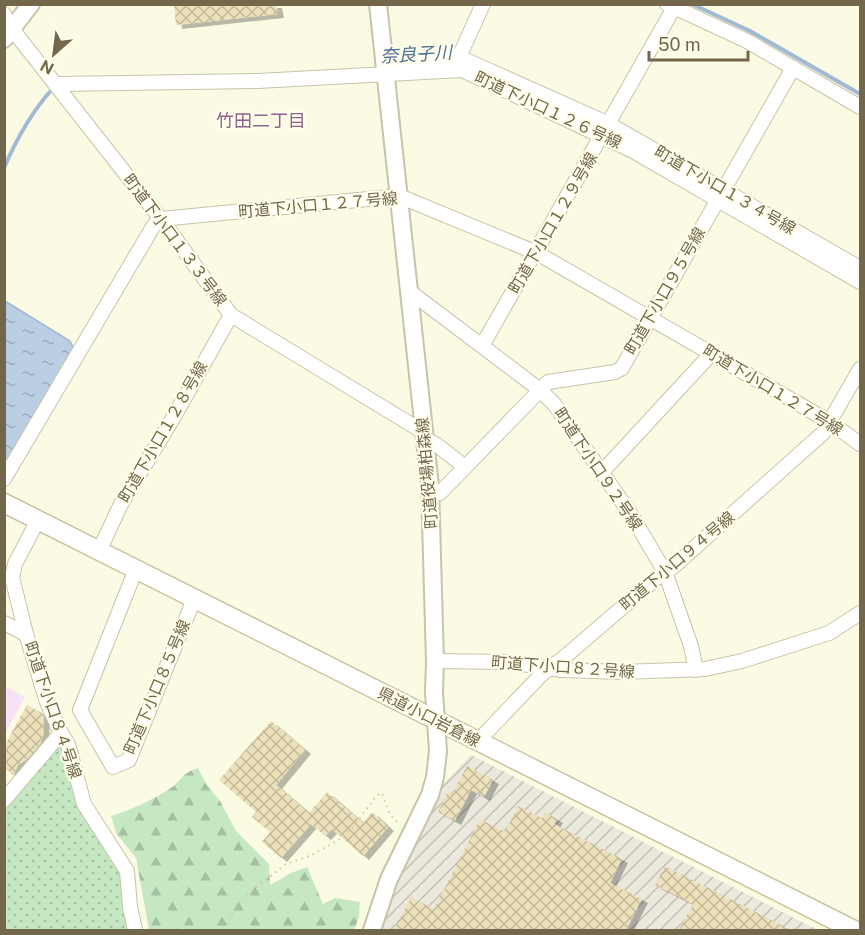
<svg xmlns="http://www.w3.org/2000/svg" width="865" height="935" viewBox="0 0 865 935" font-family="'Public Sans','Noto Sans JP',sans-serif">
	<defs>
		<pattern id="industrial-furrows" width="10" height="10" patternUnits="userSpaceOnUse" patternTransform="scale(1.5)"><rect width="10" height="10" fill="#ebe9de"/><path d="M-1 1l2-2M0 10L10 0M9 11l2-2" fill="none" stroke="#c3c1b6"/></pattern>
		<pattern id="grass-dots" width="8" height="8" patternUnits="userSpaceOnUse" patternTransform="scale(1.5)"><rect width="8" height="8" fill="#c5e8c3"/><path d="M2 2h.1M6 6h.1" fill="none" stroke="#a4c0a0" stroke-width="1.8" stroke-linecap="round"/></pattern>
		<pattern id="forest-firs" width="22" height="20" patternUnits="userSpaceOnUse" patternTransform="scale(1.5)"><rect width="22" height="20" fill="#c5e8c3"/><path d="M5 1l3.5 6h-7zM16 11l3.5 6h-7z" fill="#a4c0a0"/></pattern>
		<pattern id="water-ripples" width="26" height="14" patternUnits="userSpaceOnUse" patternTransform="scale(1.5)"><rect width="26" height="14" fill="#bacee4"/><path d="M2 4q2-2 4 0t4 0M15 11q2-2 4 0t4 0" fill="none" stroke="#9cabbb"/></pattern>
		<pattern id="building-cross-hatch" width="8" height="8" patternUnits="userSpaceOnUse" patternTransform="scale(1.5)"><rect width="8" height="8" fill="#ece1bb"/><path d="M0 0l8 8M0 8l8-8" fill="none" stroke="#c4ba9a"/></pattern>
		<filter id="shadow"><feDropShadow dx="6" dy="4" stdDeviation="0" flood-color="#0004"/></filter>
	</defs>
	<rect width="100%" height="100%" fill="#fbfbe4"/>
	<polygon fill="url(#industrial-furrows)" points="471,755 818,930 380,930 395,886 443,784"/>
	<polygon fill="#f7e1f7" points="5,686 25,697 5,734"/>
	<polygon fill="url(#grass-dots)" points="61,743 81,804 124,872 132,930 5,930 5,810"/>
	<path fill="url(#forest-firs)" d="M198,768L206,784L220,801L236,831L269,864L270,885L291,873L307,867L323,904L335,898L360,902L359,917L354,930H185L182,928L179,930H149L136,858L116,833L111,816C129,811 152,800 168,790C181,782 181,773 198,768Z"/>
	<polygon fill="url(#water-ripples)" stroke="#a0bad5" stroke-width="1.5" points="5,301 70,341 74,349 5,466"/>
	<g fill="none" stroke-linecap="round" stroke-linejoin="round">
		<g stroke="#a0bad5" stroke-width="4">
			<polyline points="692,4 750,31 860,94"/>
			<path d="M4,168C16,140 33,110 54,87"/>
		</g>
	</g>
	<g fill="url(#building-cross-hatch)" filter="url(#shadow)">
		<polygon points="174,4 276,4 278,14 176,25"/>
		<polygon points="27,705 42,713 44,717 43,736 40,744 26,760 18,765 14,774 4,769 4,747"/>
		<polygon points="271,721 305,750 276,785 309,813 327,792 363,823 372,812 388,827 363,856 332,829 325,836 311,824 281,858 262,842 270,832 252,817 256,812 219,780"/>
		<polygon points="467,766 493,780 484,797 471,790 455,821 438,812 448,792 452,794"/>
		<polygon points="518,806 542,818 545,812 557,819 554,824 622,859 610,883 642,899 626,930 394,930 411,897 434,909 480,819 505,832"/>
		<polygon points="665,866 791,930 679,930 693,904 655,885"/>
	</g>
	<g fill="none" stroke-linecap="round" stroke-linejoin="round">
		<g stroke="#c9c3a9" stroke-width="16">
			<g id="minor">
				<polyline points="667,4 747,41 860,107"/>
				<polyline points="4,14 12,29 161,219 231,315 425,433"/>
				<polyline points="459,57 483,4"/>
				<polyline points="384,61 459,57 609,124 860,268"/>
				<polyline points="56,84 258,81 462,70 633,151 860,282"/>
				<polyline points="409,291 540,390 555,405 630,513 665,572 691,646 696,670"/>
				<polyline points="482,346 676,4"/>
				<polyline points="425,439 437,445 465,467"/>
				<polyline points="602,472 711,354"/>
				<polyline points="4,479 154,225 161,219 399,196 537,253 830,422 860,444"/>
				<polyline points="430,493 440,493 548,382 615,372 622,368 793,68"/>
				<polyline points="38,520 15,564 12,577 26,634 47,702 61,733 68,744 84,804 127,871 130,907 135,930"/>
				<polyline points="99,551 121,504 172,420 231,315"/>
				<polyline points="136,569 80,710 113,767 129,760 194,599"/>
				<polyline points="4,623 26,634"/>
				<polyline points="435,661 508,662 562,670 622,672 705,669 742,661 829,633 860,613"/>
				<polyline points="478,741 542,674 561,660 659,576 673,567 823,433 860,369"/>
				<polyline points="4,800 61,733"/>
			</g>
		</g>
		<g stroke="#c9c3a9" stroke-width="20">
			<g id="tertiary">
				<polyline points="4,39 31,4"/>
				<polyline points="372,930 389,879 430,795 435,777 438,751 434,692 435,661 430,486 378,4"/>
			</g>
		</g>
		<g stroke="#cac3a4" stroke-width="21">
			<polyline id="secondary" points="4,503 854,930"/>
		</g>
		<polyline stroke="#d4c7a0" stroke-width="2" stroke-dasharray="1.5 4.5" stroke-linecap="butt" points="225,930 233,911 243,898 286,864 312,855 340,839 353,827 377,795 382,793 389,813 399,824"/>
		<use href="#minor" stroke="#fff" stroke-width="14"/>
		<use href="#tertiary" stroke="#fff" stroke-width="16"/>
		<use href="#secondary" stroke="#fff" stroke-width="18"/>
	</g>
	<g text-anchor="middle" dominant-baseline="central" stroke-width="4.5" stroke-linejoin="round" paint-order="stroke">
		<g font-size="16" fill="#72674b" stroke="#fefeea">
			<text transform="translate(548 110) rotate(25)">町道下小口１２６号線</text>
			<text transform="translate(725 190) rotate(30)">町道下小口１３４号線</text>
			<text transform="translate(318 205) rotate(-5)">町道下小口１２７号線</text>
			<text transform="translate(553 223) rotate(-60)">町道下小口１２９号線</text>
			<text transform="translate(175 240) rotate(53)">町道下小口１３３号線</text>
			<text transform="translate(665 291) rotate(-60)">町道下小口９５号線</text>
			<text transform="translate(773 390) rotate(31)">町道下小口１２７号線</text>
			<text transform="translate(163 432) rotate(-60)">町道下小口１２８号線</text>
			<text transform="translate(598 469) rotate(56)">町道下小口９２号線</text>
			<text transform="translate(427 473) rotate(-95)">町道役場柏森線</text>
			<text transform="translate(677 561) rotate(-40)">町道下小口９４号線</text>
			<text transform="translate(563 667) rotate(4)">町道下小口８２号線</text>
			<text transform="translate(157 687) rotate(-67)">町道下小口８５号線</text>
			<text transform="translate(53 710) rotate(71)">町道下小口８４号線</text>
			<text transform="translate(429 717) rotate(27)">県道小口岩倉線</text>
		</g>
		<g font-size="18" font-style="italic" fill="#4f7299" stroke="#fefeea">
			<text transform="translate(416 54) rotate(-3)">奈良子川</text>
		</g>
		<g font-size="18" fill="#8f638d" stroke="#fefeea">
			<text x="261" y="120">竹田二丁目</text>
		</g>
	</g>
	<rect width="865" height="935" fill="none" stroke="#72674b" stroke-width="12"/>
	<g transform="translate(54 54) rotate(208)" stroke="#fefeea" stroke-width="4.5" paint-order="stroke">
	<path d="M0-4.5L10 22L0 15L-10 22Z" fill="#72674b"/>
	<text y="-9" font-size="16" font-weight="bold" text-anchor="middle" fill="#72674b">N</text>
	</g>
	<path d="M649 51v9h99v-9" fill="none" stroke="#72674b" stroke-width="3"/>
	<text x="658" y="51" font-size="18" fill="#72674b" stroke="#fefeea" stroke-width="4.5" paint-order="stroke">50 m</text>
</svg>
